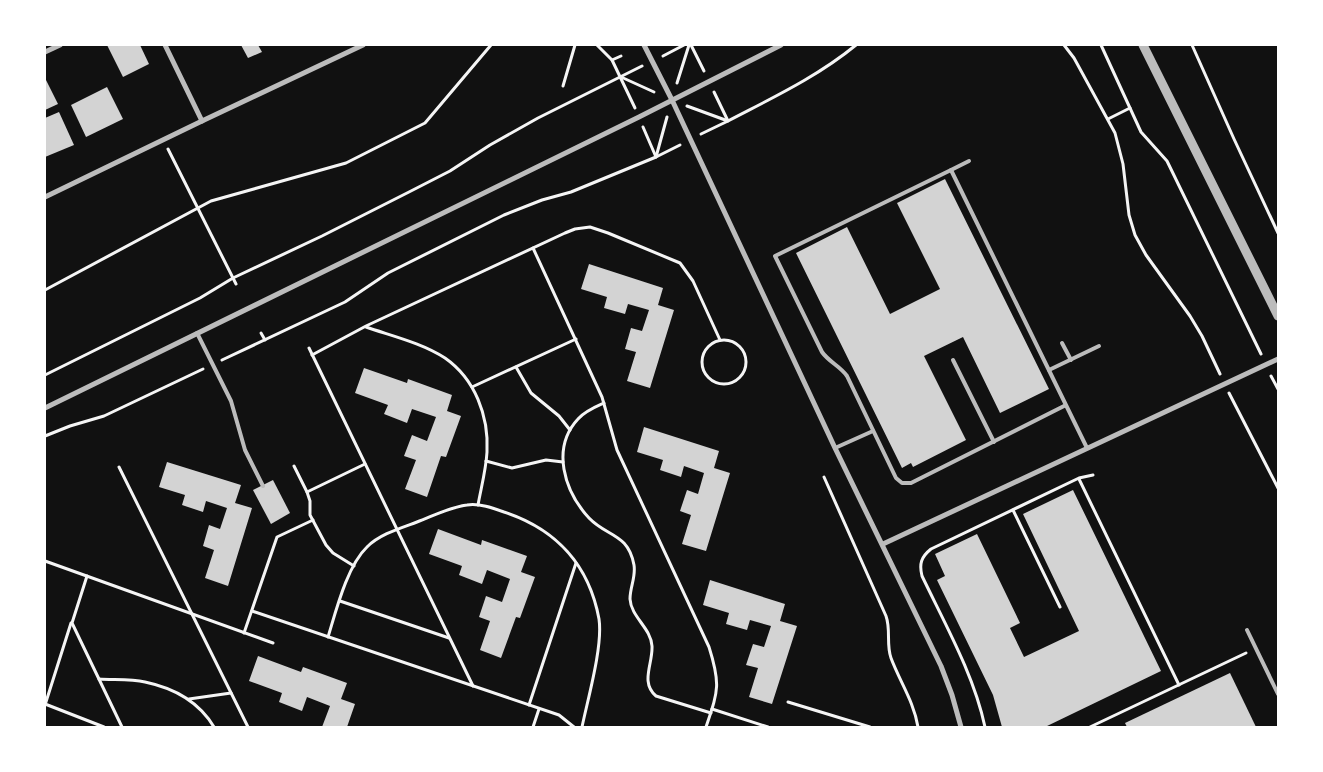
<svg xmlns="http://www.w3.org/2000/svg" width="1323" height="772" viewBox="0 0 1323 772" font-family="Roboto,sans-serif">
	<rect width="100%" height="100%" fill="#111"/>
	<g fill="#d3d3d3">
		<polygon points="107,45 140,45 149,64 123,77"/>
		<polygon points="241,45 258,45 262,52 248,58"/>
		<polygon points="45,78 58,104 45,110"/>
		<polygon points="107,87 123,119 86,137 71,105"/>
		<polygon points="59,112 74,145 45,157 45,118"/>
		<polygon points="945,179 1049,389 1000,413 963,337 924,356 966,440 913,467 911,463 902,468 796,253 847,227 890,314 940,289 897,203"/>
		<polygon points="589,264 663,288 658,305 674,310 650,388 627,381 636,352 625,349 631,328 642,331 649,310 628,304 625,314 604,308 607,297 581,289"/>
		<polygon points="364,368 407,383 408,379 452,395 447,411 461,416 446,457 441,456 427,497 405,489 416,460 404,456 412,435 427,441 436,417 412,409 407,423 384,414 388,405 355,393"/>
		<polygon points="644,427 719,451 714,468 730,473 706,551 682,544 691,515 680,511 687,490 698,494 704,473 684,466 681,477 660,470 663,460 637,452"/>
		<polygon points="167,462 241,485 235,503 252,508 228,586 205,578 214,550 203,546 209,525 220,529 227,508 206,501 203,512 182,505 185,495 159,487"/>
		<polygon points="273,480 290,513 271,524 253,490"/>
		<polygon points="1073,490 1161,671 1045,727 1002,727 993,695 937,580 945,576 935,554 977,534 1020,623 1010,628 1024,657 1079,631 1023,514"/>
		<polygon points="438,529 481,545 482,540 527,556 521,572 535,577 520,618 516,617 501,658 480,650 490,621 479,617 486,596 502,602 510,579 487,570 482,584 459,575 462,566 429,554"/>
		<polygon points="710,580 785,604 780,621 797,626 772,704 749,697 758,668 746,665 753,644 764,647 771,626 750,620 747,630 726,624 729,613 703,605"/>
		<polygon points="258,656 301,672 303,667 347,683 341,699 355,704 347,727 322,727 330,706 307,697 302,711 279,702 282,693 249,681"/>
		<polygon points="1230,673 1256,727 1127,727 1125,723"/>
	</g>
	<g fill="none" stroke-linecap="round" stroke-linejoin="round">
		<g stroke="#f5f5f5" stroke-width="3">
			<polyline points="597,45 612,60 635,108"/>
			<polyline points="691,45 704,71"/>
			<polyline points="1064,45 1074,58 1115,133 1123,164 1129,215 1135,235 1146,255 1190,316 1202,336 1220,374"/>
			<polyline points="1101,45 1141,132 1167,161 1261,354"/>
			<polyline points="1192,45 1234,139 1278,233"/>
			<polyline points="663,56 684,45"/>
			<polyline points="612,60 621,56"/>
			<polyline points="621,77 654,92"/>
			<polyline points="677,83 689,45"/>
			<polyline points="563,86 575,45"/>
			<path d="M687,106L728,121C772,98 817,77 856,45"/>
			<polyline points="1108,119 1130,108"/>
			<polyline points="643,127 656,157 680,145"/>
			<polyline points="701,134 728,121 714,92"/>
			<polyline points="168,149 236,284"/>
			<path d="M533,248L602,397L617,450L709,647C721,685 718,691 706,727"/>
			<polyline points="45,290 211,201 346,163 425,123 491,45"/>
			<path d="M366,327C392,336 422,343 445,358C475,379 489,416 487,452C486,470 481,488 478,505"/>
			<polyline points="261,333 265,340"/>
			<circle cx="724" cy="362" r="22"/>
			<polyline points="309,348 473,686"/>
			<polyline points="312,355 366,326 565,233 575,229 590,227 608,233 680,263 693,281 720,340"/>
			<polyline points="222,360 345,302 388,273 504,215 542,200 571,192 656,157 667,117"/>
			<polyline points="516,367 531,393 559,416 570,430"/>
			<polyline points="45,375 200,298 233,278 322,236 409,192 450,171 490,145 538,118 642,66"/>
			<polyline points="1271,376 1278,389"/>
			<polyline points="472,387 576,339"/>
			<polyline points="1229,393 1278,488"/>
			<path d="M604,403C595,407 585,411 578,419C551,448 564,491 589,518C607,537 628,533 634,565C636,577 630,587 630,599C631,617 651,628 652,646C653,664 640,682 656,696L711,713"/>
			<polyline points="45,436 70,426 104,416 203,369"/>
			<polyline points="486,461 512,468 546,460 563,462"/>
			<polyline points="294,466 307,492 310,501 310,515 326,545 333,553 354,566"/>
			<polyline points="119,467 248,727"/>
			<path d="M824,477L886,616C891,630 886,644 891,658C900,682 914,702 918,727"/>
			<polyline points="1079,479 1179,685"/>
			<polyline points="307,492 365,464"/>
			<polyline points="1013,510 1060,607"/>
			<polyline points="45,561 273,643"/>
			<polyline points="87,576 72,623 122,727"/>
			<polyline points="340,601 449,638"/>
			<polyline points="252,611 559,715 574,727"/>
			<polyline points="244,633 277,537 313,520"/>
			<path d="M328,637C336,611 347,566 367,547C380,534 401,528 417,522C433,516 450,507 467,505C479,503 493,508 504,512C556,529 589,565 599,619C603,646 588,698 582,727"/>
			<path d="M99,679C114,680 131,679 145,682C174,688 199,702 214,727"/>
			<polyline points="189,699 231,693"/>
			<polyline points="788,702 870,727"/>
			<polyline points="45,704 104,727"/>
			<polyline points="45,705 71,623"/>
			<polyline points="529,705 576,563"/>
			<polyline points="712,709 768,727"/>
			<polyline points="533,727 539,709"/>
			<path d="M985,727C974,675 945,624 922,576C919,564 921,557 931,549L1079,478L1093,475"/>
			<polyline points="1090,727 1246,653"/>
		</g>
		<g stroke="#bcbcbc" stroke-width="4">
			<polyline points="951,170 969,161"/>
			<polyline points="197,333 231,401 245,450 263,486"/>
			<polyline points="1062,343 1071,360"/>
			<polyline points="953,360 994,442"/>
			<polyline points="1049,370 1099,346"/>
			<path d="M1066,405L911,483H902L896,478L847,376C840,366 829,362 822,352L775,256L951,170L1087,448"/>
			<polyline points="835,448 873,431"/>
			<polyline points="1247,630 1278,694"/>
		</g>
		<g stroke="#bcbcbc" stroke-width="5">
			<polyline points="165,45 202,121"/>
			<polyline points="644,45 672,100 835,448 941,666 952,695 961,727"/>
			<polyline points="45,52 60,45"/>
			<polyline points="45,197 202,121 363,45"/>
			<polyline points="45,408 639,117 781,45"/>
			<polyline points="883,544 1278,359"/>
		</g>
		<polyline stroke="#bcbcbc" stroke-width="9" points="1143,45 1278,316"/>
	</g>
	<rect width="1323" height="772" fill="none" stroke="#ffffff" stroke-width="92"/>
</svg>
